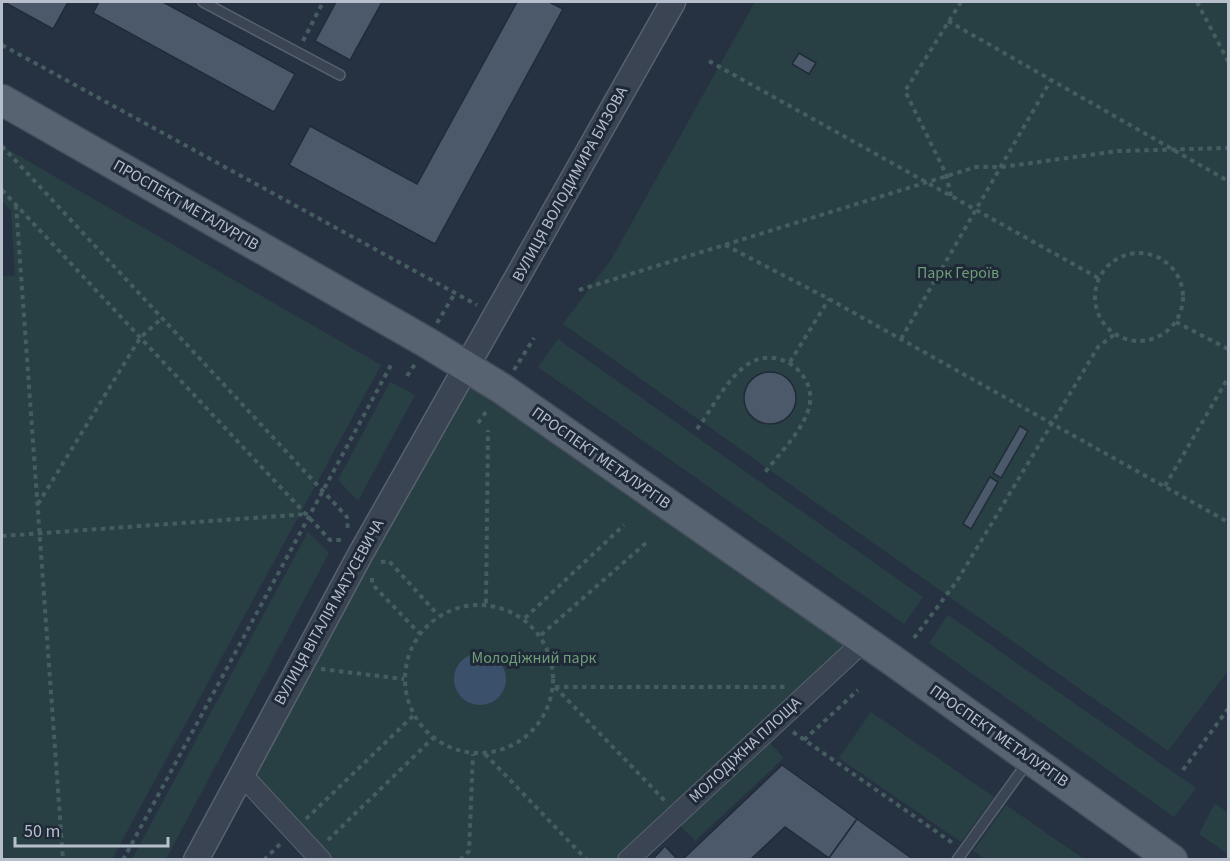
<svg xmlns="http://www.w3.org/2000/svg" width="1230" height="861" viewBox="0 0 1230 861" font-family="'Source Sans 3',sans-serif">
	<rect width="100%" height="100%" fill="#263242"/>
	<g fill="#284043">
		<polygon points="755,2 1228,2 1228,671 1168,751 563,324 612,258"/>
		<polygon points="2,146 381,365 112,859 2,859 2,277 15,275 11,211 2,201"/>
		<polygon points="558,339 923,597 904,624 538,367"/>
		<polygon points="467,366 864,641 628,859 321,859 241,774"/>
		<polygon points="390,382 415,395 358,501 338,480"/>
		<polygon points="308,532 329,553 166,859 132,859"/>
		<polygon points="948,615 1196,788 1174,817 929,643"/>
		<polygon points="871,712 994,797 961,842 839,758"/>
		<polygon points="767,740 784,758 695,841 678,823"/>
		<polygon points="1215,803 1228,813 1228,854 1199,834"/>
		<polygon points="1006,805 1084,859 986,859 973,851"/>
	</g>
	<circle fill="#3b506b" cx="480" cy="679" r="26"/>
	<g fill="#4c596b" stroke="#212b39" stroke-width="1.5">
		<polygon points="4,2 68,2 53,29"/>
		<polygon points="99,2 163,2 295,74 274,112 93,13"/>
		<polygon points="336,2 382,2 350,60 315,41"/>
		<polygon points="517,2 549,2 563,9 435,244 289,165 310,126 417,184"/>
		<polygon points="799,53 816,63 809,74 792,64"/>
		<circle cx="770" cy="398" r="26"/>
		<polygon points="1020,426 1028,431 1001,478 993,473"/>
		<polygon points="990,477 998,482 971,529 963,524"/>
		<polygon points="782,765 857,819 829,858 785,827 750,860 682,860"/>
		<polygon points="857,819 914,860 831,860 829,858"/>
		<polygon points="665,846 678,860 652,860"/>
	</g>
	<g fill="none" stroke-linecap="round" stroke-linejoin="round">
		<g stroke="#58626f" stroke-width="12">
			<g id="service">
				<polyline points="203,2 340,75"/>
				<polyline points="957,860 1027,763"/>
			</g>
		</g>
		<g stroke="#58626f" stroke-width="22">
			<g id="minor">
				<polyline points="241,774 321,860"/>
				<polyline points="628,860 864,641"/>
			</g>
		</g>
		<g stroke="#58626f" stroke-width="27">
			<polyline id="tertiary" points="196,860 361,553 673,2"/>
		</g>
		<g stroke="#444d5b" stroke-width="33">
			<polyline id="primary" points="2,100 426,342 501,388 892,660 1172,860"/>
		</g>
		<g stroke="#465d60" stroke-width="4" stroke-dasharray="4.5 4.5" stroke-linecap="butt">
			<polyline points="1197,2 1228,61"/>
			<polyline points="948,21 1228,181"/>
			<polyline points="303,41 323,2"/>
			<polyline points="2,45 477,305"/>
			<polyline points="709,61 1100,279"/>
			<polyline points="2,146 322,490 347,517 348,532"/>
			<polyline points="2,190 330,540 345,540"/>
			<polyline points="951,196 946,174 905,91 961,2"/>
			<polyline points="16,205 63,860"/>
			<polyline points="725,245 829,299 1228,522"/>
			<circle cx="1139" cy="297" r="44"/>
			<polyline points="579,290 976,167 1002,167 1118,151 1228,148"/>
			<polyline points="1176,322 1228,349"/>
			<polyline points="437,323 455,293"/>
			<polyline points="901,339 1051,80"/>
			<polyline points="790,362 829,299"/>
			<polyline points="514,370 534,338"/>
			<polyline points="407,376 415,364"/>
			<polyline points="478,423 488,409"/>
			<path d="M697,429C712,409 725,382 744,367C775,341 821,374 808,411C800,434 777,456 763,475"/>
			<polyline points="1165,486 1228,378"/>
			<polyline points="38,504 140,338 162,318"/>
			<polyline points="2,536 308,514"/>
			<polyline points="381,562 389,561 438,615"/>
			<polyline points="372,578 372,584 419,633"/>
			<polyline points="486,603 488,430"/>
			<circle cx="479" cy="679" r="74"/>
			<polyline points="525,618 624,525"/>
			<polyline points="541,635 647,542"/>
			<polyline points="914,638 957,581 1098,347 1115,334"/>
			<polyline points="321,669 404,679"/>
			<polyline points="555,687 785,687"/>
			<polyline points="555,687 666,802"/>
			<polyline points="793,732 954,844"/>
			<polyline points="804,740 858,690"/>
			<polyline points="485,754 587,860"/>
			<polyline points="1183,770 1228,709"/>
			<polyline points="306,819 414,715"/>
			<polyline points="328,840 433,738"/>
			<polyline points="123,860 391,365"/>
			<polyline points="264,860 281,843"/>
			<polyline points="460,860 469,851 473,754"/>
		</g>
		<use href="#service" stroke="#3a4452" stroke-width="9"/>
		<use href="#minor" stroke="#3a4452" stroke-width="20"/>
		<use href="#tertiary" stroke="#3a4452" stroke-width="24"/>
		<use href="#primary" stroke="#586372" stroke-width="30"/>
	</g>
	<g text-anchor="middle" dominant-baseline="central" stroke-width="6" stroke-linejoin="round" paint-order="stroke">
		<g font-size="16" fill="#b7bfcc" stroke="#1f2937">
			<text transform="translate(570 184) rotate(-61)">ВУЛИЦЯ ВОЛОДИМИРА БИЗОВА</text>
			<text transform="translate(186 205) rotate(30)">ПРОСПЕКТ МЕТАЛУРГІВ</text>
			<text transform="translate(601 458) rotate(35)">ПРОСПЕКТ МЕТАЛУРГІВ</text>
			<text transform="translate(329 612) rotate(-61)">ВУЛИЦЯ ВІТАЛІЯ МАТУСЕВИЧА</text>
			<text transform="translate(999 736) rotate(35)">ПРОСПЕКТ МЕТАЛУРГІВ</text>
			<text transform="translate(745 750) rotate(-43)">МОЛОДІЖНА ПЛОЩА</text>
		</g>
		<g font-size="16" fill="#6e9d78" stroke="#1f2937">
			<text x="958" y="273">Парк Героїв</text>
			<text x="534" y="658">Молодіжний парк</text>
		</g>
	</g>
	<rect width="1230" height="861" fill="none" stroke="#b7bfcc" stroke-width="6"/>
	<path d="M15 837v9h153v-9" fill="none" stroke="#b7bfcc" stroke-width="3"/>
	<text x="24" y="837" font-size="18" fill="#b7bfcc" stroke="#1f2937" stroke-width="4.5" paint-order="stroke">50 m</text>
</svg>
